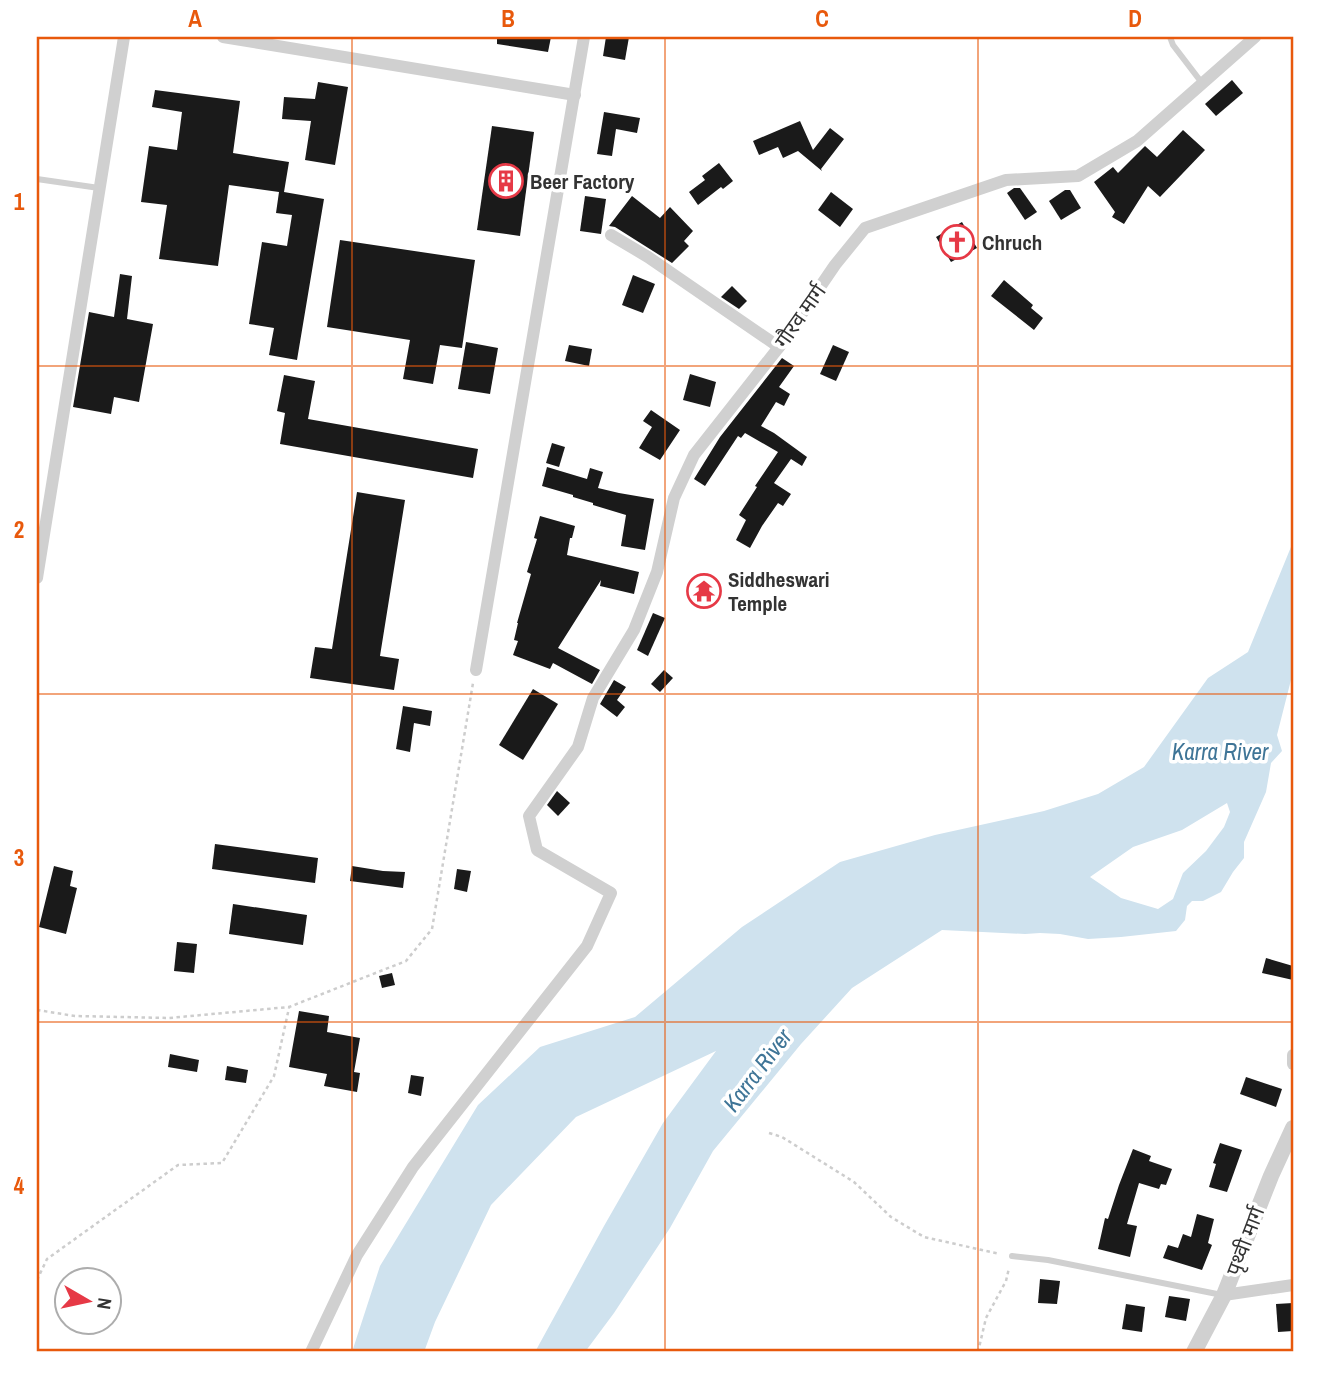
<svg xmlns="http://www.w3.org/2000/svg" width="1330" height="1389" viewBox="0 0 1330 1389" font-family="'Archivo Narrow','Noto Sans Devanagari',sans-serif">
	<rect width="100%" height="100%" fill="#fff"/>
	<path fill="#cfe2ee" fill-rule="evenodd" d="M1293,542V672L1277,735L1282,751L1271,763L1266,792L1244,842V858L1233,872L1221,892L1203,901H1192L1187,906L1185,920L1176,931L1121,937L1088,939L1060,934L1040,933L1025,934L942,930L852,988L801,1044L713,1151L670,1228L614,1313L585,1352H535L604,1226L663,1123L716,1051L576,1117L491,1205L435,1322L424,1352H352L380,1266L478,1105L540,1047L635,1017L742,927L840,862L935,835L1044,811L1098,794L1144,767L1208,678L1248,652ZM1227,803L1230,812L1224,827L1206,851L1183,873L1173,899L1158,909L1121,898L1090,877L1133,847L1182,830Z"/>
	<g fill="#1a1a1a">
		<polygon points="497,37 551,37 548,52 497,44"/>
		<polygon points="606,37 629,37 625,60 603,56"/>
		<polygon points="1232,80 1243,93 1216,116 1205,104"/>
		<polygon points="318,82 348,87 335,165 305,160 311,121 282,119 284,97 315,99"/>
		<polygon points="155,90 240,101 233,153 289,162 284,192 324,199 297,360 269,355 274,328 249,324 262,242 287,246 292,215 276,213 279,192 229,185 218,266 159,259 167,205 141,202 149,146 177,150 182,112 152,107"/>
		<polygon points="604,112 640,118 637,133 616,129 612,156 597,154"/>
		<polygon points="800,121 813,150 830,128 844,139 821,169 822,171 798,151 783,158 778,147 759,155 753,141"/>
		<polygon points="492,126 534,132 520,236 477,230"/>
		<polygon points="1183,130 1205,150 1160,197 1148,186 1124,224 1112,217 1115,212 1094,182 1113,167 1118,173 1145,146 1157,157"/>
		<polygon points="719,163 733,181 723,189 721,187 698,205 689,192 705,180 702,176"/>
		<polygon points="1014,188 1020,188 1037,212 1025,220 1007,193"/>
		<polygon points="1065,190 1070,190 1081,208 1061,220 1049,201"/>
		<polygon points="831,192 853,209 840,227 818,210"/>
		<polygon points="585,196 606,199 601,234 580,231"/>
		<polygon points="632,196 660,218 670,207 693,231 684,241 689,246 672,263 615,227 609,226"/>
		<polygon points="962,222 977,248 951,262 936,237"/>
		<polygon points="340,240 475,260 462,348 440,345 433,384 403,379 410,340 327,327"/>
		<polygon points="120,274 132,276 127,319 153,324 139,402 114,397 111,414 73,407 89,312 114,317"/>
		<polygon points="633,275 655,284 643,313 622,305"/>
		<polygon points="1004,280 1033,305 1031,308 1043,318 1034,330 991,296"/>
		<polygon points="732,286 747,301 739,309 721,297"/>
		<polygon points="466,342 498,348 490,394 458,389"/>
		<polygon points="569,345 592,349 589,366 565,361"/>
		<polygon points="833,345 849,352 836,381 820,374"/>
		<polygon points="782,358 794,366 779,387 790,394 784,406 776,402 761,426 774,433 807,457 802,466 791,459 774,483 791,494 783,506 778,503 762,526 750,548 736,540 746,520 739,515 757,487 755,486 778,452 745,433 741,438 738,436 705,486 694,479 720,437"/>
		<polygon points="690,374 716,382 710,407 683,400"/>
		<polygon points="284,375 315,381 308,419 478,449 473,478 280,444 285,413 277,411"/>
		<polygon points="651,410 680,430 660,460 639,448 652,427 643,421"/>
		<polygon points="552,443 565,447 559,467 546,463"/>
		<polygon points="547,467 587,479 590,468 603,472 598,488 619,493 654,499 645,550 621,546 626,515 593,505 593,503 573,497 573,495 542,486"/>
		<polygon points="357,492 405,500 380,656 399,659 394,690 310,678 315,647 332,649"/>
		<polygon points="540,516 575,526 572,538 570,538 567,555 639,572 634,594 600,586 601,580 558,648 600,670 592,684 553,663 550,669 513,655 518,641 514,640 518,623 517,623 531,574 527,572 537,539 534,538"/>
		<polygon points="653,613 665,618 648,656 637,650"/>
		<polygon points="664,670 673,678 660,692 651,684"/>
		<polygon points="614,680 626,687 617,700 625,707 617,717 600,704"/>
		<polygon points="533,689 558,704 523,760 499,745"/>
		<polygon points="403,706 432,711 430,726 414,723 410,752 396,749"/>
		<polygon points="557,791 570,803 558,816 547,805"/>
		<polygon points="215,844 318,858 315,883 212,869"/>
		<polygon points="54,866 73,871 70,886 77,888 66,934 39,927"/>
		<polygon points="352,866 383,871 405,872 403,888 350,881"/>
		<polygon points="457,869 471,871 467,892 454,889"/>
		<polygon points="233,904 307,915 303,945 229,934"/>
		<polygon points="177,942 197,944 194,973 174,971"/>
		<polygon points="1266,958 1293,966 1293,980 1262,973"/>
		<polygon points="392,973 395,985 382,988 379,976"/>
		<polygon points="299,1011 329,1016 327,1032 360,1038 354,1072 360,1073 357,1092 324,1086 327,1074 289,1067"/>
		<polygon points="170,1054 199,1060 197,1072 168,1067"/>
		<polygon points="227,1066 248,1070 246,1083 225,1080"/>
		<polygon points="411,1075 424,1077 421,1096 408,1093"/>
		<polygon points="1246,1077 1282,1089 1276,1107 1240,1094"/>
		<polygon points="1220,1143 1242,1150 1227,1192 1209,1187 1216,1164 1213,1163"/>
		<polygon points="1133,1149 1151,1156 1149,1161 1172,1169 1166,1185 1161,1184 1159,1189 1139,1183 1127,1224 1137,1226 1130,1257 1098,1249 1105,1218 1108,1219 1119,1185"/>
		<polygon points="1197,1214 1214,1219 1208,1243 1212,1245 1202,1270 1163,1258 1168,1245 1178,1248 1183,1234 1191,1237"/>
		<polygon points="1040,1279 1060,1281 1057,1304 1038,1303"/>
		<polygon points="1169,1296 1190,1299 1186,1321 1165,1317"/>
		<polygon points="1293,1303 1293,1331 1278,1332 1276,1304"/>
		<polygon points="1126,1304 1145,1307 1142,1332 1122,1329"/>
	</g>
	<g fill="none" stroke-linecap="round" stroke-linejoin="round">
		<g stroke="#cdcdcd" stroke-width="2.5" stroke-dasharray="3.5 3.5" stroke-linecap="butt">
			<polyline points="37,1010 75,1016 169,1018 289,1007 406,961 432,929 473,683"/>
			<polyline points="769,1133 782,1137 854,1182 891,1217 924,1237 1000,1254"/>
			<polyline points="37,1280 47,1259 178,1165 222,1163 274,1076 289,1008"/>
			<polyline points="978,1352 986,1318 1006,1281 1009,1268"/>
		</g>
		<g stroke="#d0d0d0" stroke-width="6">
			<polyline points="1170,37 1173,45 1202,83"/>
			<polyline points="37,179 99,188"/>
			<polyline points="1012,1256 1048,1260 1222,1295"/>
		</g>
		<g stroke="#d0d0d0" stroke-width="12">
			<polyline points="223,37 575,95"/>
			<polyline points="611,235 648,257 779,347"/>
			<polyline points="37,578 124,37"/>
			<polyline points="476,670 584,37"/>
			<polyline points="1293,1055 1293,1064"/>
			<polyline points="1224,1295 1293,1285"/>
			<polyline points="311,1352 357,1255 413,1167 587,946 611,893 537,850 529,816 578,747 593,698 634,630 657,572 674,498 694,455 779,347 835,265 865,228 1006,180 1078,176 1137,141 1255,37"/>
		</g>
		<polyline stroke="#d0d0d0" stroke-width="16" points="1194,1352 1224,1295 1271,1176 1293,1128"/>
	</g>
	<path fill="none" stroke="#e8590c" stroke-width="2" stroke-opacity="0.55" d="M352,37V1352M665,37V1352M978,37V1352M37,366H1293M37,694H1293M37,1022H1293"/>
	<defs>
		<g id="building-ring" transform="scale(1.75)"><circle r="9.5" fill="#fff" stroke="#e63946" stroke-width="1.5"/><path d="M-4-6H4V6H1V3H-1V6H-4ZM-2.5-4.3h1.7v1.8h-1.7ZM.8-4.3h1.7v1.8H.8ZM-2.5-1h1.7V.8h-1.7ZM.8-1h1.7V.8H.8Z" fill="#e63946"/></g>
		<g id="church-ring" transform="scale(1.75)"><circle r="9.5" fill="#fff" stroke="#e63946" stroke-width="1.5"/><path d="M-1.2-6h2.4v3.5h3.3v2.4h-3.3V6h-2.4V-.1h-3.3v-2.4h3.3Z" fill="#e63946"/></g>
		<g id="temple-ring" transform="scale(1.75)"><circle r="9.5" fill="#fff" stroke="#e63946" stroke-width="1.5"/><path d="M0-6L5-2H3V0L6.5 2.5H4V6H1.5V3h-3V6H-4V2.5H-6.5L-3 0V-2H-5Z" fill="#e63946"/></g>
	</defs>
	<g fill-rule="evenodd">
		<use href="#building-ring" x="506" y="181"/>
		<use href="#church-ring" x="957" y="242"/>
		<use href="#temple-ring" x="704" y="591"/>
	</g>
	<g text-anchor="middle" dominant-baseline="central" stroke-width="7" stroke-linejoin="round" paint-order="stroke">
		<g font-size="21" font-weight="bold" fill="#333" stroke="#fff" text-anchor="start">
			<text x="530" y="181">Beer Factory</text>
			<text x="982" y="242">Chruch</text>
			<text x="728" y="579">Siddheswari<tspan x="728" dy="24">Temple</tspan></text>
		</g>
		<g font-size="21" fill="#333" stroke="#fff">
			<text transform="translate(800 316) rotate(-55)">गौरव मार्ग</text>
			<text transform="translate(1245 1241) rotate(-69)">पृथ्वी मार्ग</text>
		</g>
		<g font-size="23" font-style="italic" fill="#3f7597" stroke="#fff">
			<text x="1220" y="751">Karra River</text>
			<text transform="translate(757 1070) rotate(-53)">Karra River</text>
		</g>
	</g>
	<rect width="1330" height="1389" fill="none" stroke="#ffffff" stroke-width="77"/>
	<g transform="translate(88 1301) rotate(99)"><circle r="33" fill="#ffffff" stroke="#adadad" stroke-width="2"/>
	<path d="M0-5L12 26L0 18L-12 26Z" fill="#e63946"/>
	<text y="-10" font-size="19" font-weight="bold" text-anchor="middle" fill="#333333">N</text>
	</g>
	<rect x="38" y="38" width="1254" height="1312" fill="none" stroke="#e8590c" stroke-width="2.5"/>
	<g font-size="23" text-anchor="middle" font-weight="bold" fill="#e8590c">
		<text x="195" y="27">A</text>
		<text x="508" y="27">B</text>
		<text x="822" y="27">C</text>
		<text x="1135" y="27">D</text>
		<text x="19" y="210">1</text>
		<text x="19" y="538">2</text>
		<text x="19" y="866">3</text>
		<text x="19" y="1194">4</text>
	</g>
</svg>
